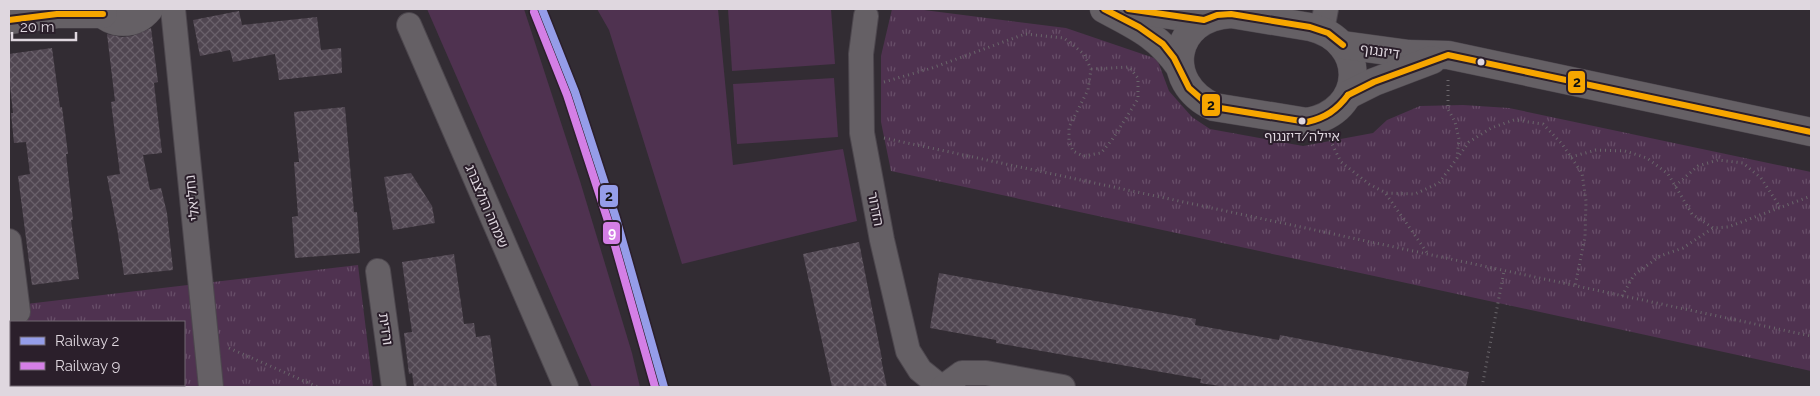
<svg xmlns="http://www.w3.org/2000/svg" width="1820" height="396" viewBox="0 0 1820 396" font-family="Raleway,'Noto Sans Hebrew',sans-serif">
	<defs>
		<pattern id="park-tufts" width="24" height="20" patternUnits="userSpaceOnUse" patternTransform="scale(1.25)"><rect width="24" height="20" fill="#4f3250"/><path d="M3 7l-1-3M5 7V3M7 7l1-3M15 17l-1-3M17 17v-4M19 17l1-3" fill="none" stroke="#684f69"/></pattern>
		<pattern id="building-cross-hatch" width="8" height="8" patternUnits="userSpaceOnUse" patternTransform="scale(1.25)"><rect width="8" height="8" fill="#504651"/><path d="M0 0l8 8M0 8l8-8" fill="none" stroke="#69606a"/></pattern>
	</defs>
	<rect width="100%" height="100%" fill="#322c33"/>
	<g fill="#4f3250">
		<polygon points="427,9 524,9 580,181 632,353 640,387 592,387"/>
		<polygon points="597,9 718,9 733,165 843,149 857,221 682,264 609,30"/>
		<polygon points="728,9 831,9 835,64 732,71"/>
		<polygon points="834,78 838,137 737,144 733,84"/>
	</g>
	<g fill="url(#park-tufts)" fill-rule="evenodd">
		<polygon points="892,9 916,9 1066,28 1157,59 1169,91 1192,117 1210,129 1303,146 1373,133 1387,120 1420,106 1463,105 1509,108 1811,172 1811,371 891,171 881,122 881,56"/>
		<path d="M358,265L373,387H9V306ZM11,322H184V385H11Z"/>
	</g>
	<g fill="url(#building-cross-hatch)">
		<polygon points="239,11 242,25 317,17 321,50 341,48 342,73 279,80 275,54 233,62 230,50 200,56 193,20"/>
		<polygon points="151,28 158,82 154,83 162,153 143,155 150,190 161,188 167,213 173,270 124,275 118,234 107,176 120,174 111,102 115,101 107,34 122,37 132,36"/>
		<polygon points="52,48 60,107 62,107 68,154 66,154 73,220 71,220 79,279 32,285 18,176 30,174 26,142 14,143 11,113 13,113 9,76 9,54"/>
		<polygon points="345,107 354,212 357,212 360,253 295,258 292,217 298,216 294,162 299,162 294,112"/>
		<polygon points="411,173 432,206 435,223 393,230 384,177"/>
		<polygon points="859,242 882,359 881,359 887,387 832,387 803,254"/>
		<polygon points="454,254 464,324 474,323 476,337 490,335 497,387 414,387 412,373 409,374 404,333 412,332 402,262"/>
		<polygon points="939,273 1196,319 1195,325 1279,340 1280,335 1469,372 1466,387 1226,387 1200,383 1201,379 996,343 996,340 930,328"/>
	</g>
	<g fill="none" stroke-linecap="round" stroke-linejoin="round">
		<g stroke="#4d474e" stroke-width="26">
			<g id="minor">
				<polyline points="173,9 211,387"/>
				<polyline points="866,16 861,54 862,133 882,240 908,351 920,370 941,387"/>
				<polyline points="409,25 566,387"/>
				<polyline points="1322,30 1326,9"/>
				<polyline points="9,241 18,312"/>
				<polyline points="378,271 394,387"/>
				<polyline points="943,387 962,373 986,373 1063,387"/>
			</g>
		</g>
		<g stroke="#4d474e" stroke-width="29">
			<g id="tertiary">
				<path d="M98,9C112,26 135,26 149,9"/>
				<path d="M1104,9C1136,26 1159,36 1180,67"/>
				<polyline points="1128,9 1204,20"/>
				<path d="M1231,14L1310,27C1369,41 1366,112 1307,122L1214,107C1161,83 1172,17 1231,14Z"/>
				<polyline points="9,20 57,14 103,14"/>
				<polyline points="1343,45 1409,54 1448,55 1811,132"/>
				<polyline points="1348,95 1374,82 1432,60"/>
			</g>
		</g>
		<g stroke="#6a666b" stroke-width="3" stroke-dasharray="1 4" stroke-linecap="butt">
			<polyline points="1448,80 1448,109 1455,122 1459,139 1457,158"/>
			<polyline points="884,82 932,68 1025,34 1064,38 1084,54 1091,69 1088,90 1069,127 1069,141 1073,151 1083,156 1101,153 1112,140 1138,99 1138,78 1129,67 1091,69"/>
			<polyline points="884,138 1811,336"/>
			<polyline points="1330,140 1341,162 1369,184 1386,193 1415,194 1439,183 1469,142 1491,128 1514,120 1543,124 1562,144 1582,173 1586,201 1585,237 1575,286"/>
			<polyline points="1571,157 1596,150 1625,151 1647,158 1668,174 1692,214 1713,228 1728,227 1811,196"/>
			<polyline points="1675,186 1698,166 1718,160 1743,163 1761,178 1780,207"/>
			<polyline points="1386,194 1428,254"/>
			<polyline points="1622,296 1634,275 1660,256 1683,248 1713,228"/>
			<polyline points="229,348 318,387"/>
			<polyline points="29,385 29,387"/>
			<polyline points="9,387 20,385"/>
			<polyline points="1482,387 1504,271"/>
		</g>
		<use href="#minor" stroke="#656065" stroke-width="24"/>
		<use href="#tertiary" stroke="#656065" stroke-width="28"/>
		<g stroke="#2b1f2b" stroke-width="10">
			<g id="bus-1">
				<path d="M1104,9L1139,27L1163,44L1174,58L1189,88L1205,102L1214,107L1307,122C1325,118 1337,110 1348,95"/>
				<polyline points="1128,9 1204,20 1217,15 1231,14 1310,27 1328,33 1343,45"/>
				<polyline points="9,20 57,14 103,14"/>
				<polyline points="1348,95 1374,82 1448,55 1811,132"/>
			</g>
		</g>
		<use href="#bus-1" stroke="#f7a600" stroke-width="6"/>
		<g stroke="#2b1f2b" stroke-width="11">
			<polyline id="rail-1" points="542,9 575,92 616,218 664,387"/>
		</g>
		<g stroke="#2b1f2b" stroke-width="11">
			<polyline id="rail-2" points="534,12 567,95 608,221 655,387"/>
		</g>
		<use href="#rail-1" stroke="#959de9" stroke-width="8"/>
		<use href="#rail-2" stroke="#d47fe6" stroke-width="8"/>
	</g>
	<g fill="#dfd7df" stroke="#2b1f2b" stroke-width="2">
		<circle cx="1481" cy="62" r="4.5"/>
		<circle cx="1302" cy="121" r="4.5"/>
	</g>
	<g text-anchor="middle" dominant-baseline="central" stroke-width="4" stroke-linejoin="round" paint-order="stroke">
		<g font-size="13" fill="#dfd7df" stroke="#2b1f2b">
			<text x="1302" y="136">איילה/דיזנגוף</text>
		</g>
		<g font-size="14" fill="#dfd7df" stroke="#2b1f2b">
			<text transform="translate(1380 51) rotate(8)">דיזנגוף</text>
			<text transform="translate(192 198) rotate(-96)">נחליאלי</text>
			<text transform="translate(487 206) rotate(67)">שמחה הולצברג</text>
			<text transform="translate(876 209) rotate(79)">הדרור</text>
			<text transform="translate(386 329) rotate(82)">ורדית</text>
		</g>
	</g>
	<g stroke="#2b1f2b" stroke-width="2">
		<rect x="1567" y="70" width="19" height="24" rx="5" fill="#f7a600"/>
		<rect x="1201" y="93" width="20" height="24" rx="5" fill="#f7a600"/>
		<rect x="599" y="184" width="20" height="24" rx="5" fill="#959de9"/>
		<rect x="602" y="221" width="19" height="24" rx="5" fill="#d47fe6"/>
	</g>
	<g font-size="14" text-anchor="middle" font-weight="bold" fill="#fff">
		<text x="612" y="238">9</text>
	</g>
	<g font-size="14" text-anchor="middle" font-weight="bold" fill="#111">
		<text x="1577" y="87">2</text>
		<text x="1211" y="110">2</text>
		<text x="609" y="201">2</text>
	</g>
	<rect width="1820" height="396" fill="none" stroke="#dfd7df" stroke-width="20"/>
	<rect x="10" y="321" width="175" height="65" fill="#2b1f2b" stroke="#736973"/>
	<rect x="20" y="337" width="25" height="8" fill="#959de9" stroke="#736973"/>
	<text x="55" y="346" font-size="15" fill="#dfd7df">Railway 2</text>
	<rect x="20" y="362" width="25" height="8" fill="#d47fe6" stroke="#736973"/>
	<text x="55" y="371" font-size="15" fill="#dfd7df">Railway 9</text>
	<path d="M12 32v8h64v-8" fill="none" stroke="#dfd7df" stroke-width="2.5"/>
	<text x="20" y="32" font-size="15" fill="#dfd7df" stroke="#2b1f2b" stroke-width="4" paint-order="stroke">20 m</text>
</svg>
